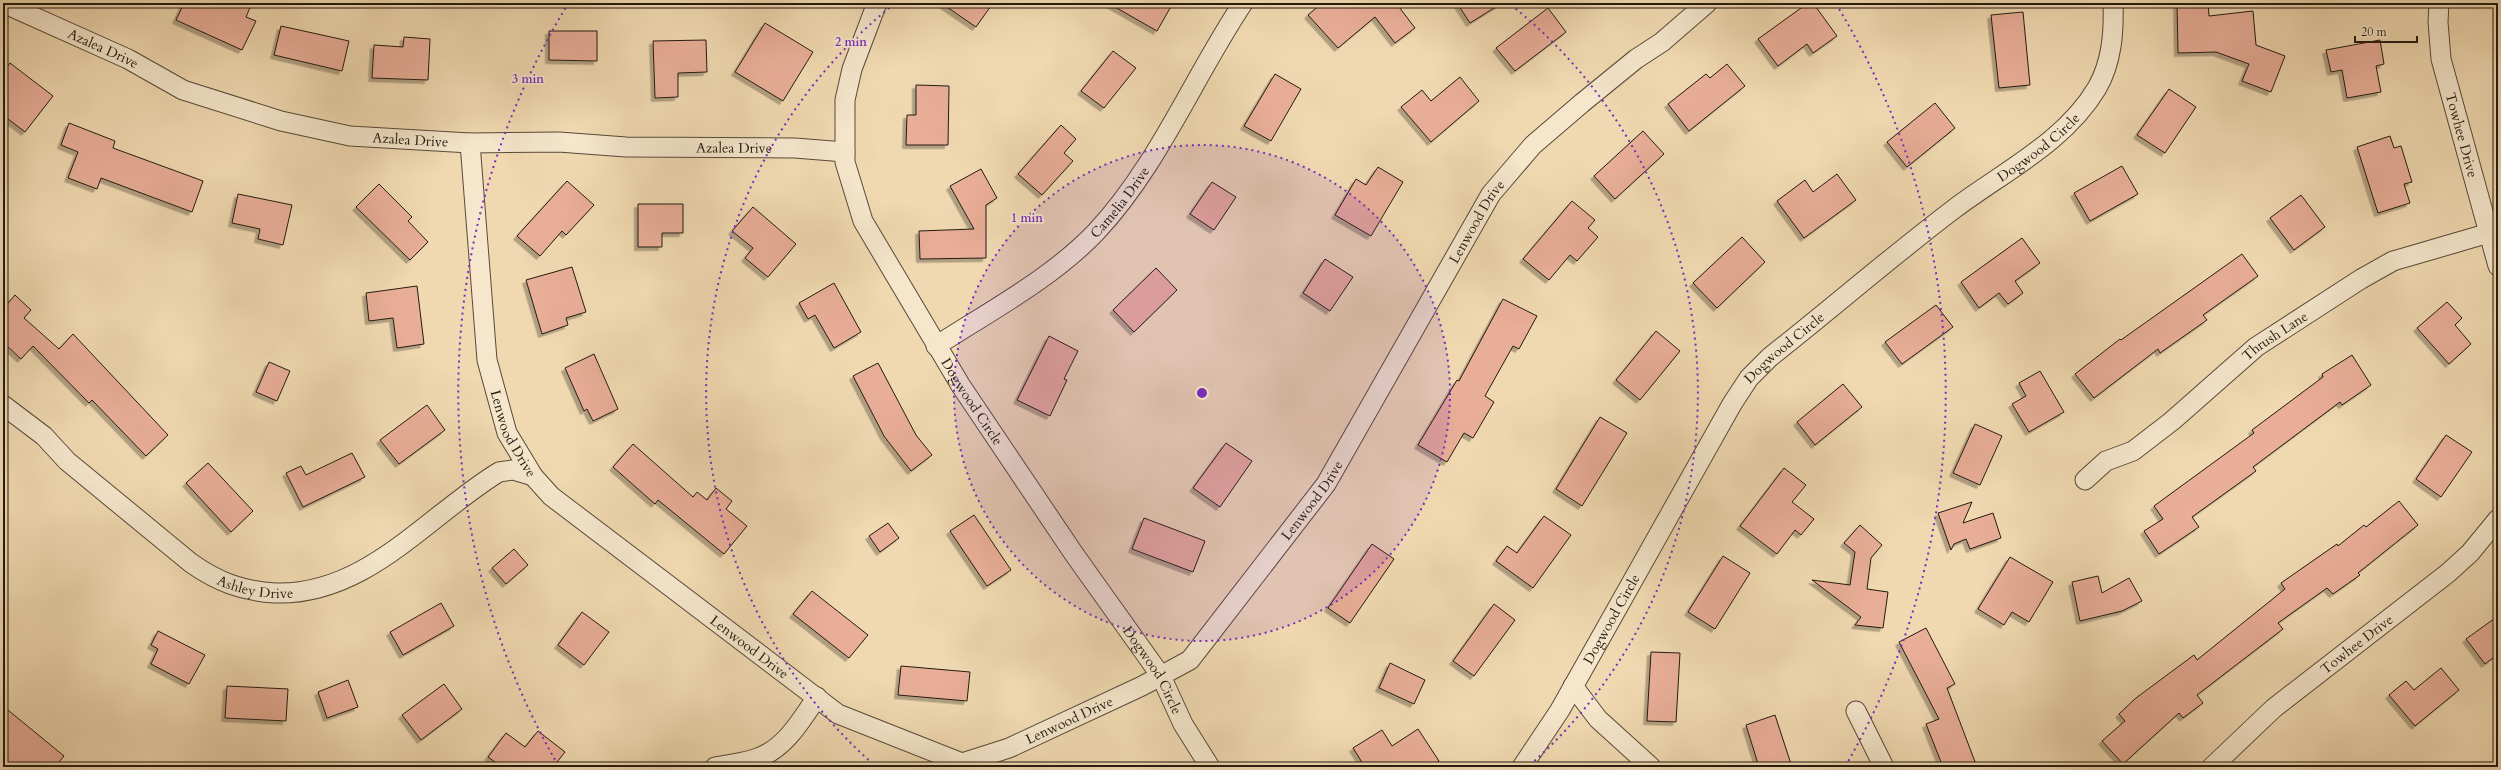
<svg xmlns="http://www.w3.org/2000/svg" width="2501" height="770" viewBox="0 0 2501 770" font-family="Cardo,serif">
	<defs>
		<filter id="shadow"><feDropShadow dx="-3.5" dy="3.5" stdDeviation="0" flood-color="#0004"/></filter>
	</defs>
	<rect width="100%" height="100%" fill="#f0d9b1"/>
	<filter id="stains"><feTurbulence type="fractalNoise" baseFrequency=".005" numOctaves="4"/><feColorMatrix values="0 0 0 0 .2 0 0 0 0 .09 0 0 0 0 .02 0 0 0 .5 -.17"/></filter>
	<radialGradient id="worn" r=".72"><stop offset=".6" stop-color="#630" stop-opacity="0"/><stop offset="1" stop-color="#630" stop-opacity=".3"/></radialGradient>
	<g fill="#e9ae98" stroke="#231a10" filter="url(#shadow)">
		<polygon points="184,3 252,3 246,17 256,21 242,50 176,20"/>
		<polygon points="941,3 993,3 976,27"/>
		<polygon points="1108,3 1173,3 1157,31"/>
		<polygon points="1322,3 1396,3 1415,28 1395,43 1375,17 1338,48 1308,15"/>
		<polygon points="1457,3 1502,3 1470,23"/>
		<polygon points="1808,3 1813,3 1837,36 1813,53 1807,44 1778,66 1758,39"/>
		<polygon points="2177,3 2208,3 2209,16 2253,11 2256,45 2285,56 2271,92 2242,81 2249,64 2216,52 2178,53"/>
		<polygon points="1548,8 1566,32 1515,71 1496,48"/>
		<polygon points="2023,12 2030,85 1999,88 1991,15"/>
		<polygon points="765,23 813,52 783,101 735,72"/>
		<polygon points="281,26 349,41 342,71 274,55"/>
		<polygon points="549,31 597,31 597,61 549,60"/>
		<polygon points="404,37 430,39 428,80 372,78 374,45 403,47"/>
		<polygon points="706,40 707,72 678,73 678,97 655,98 653,41"/>
		<polygon points="2380,40 2384,64 2376,66 2381,92 2347,98 2342,70 2331,72 2326,50"/>
		<polygon points="1113,51 1136,68 1104,108 1081,91"/>
		<polygon points="10,63 53,96 25,132 3,115 3,72"/>
		<polygon points="1727,64 1745,86 1689,131 1668,104 1706,74 1710,78"/>
		<polygon points="1275,74 1301,89 1271,141 1244,126"/>
		<polygon points="1460,77 1479,101 1431,142 1401,107 1422,90 1431,101"/>
		<polygon points="916,85 949,86 948,145 906,145 907,115 916,115"/>
		<polygon points="2169,89 2196,107 2165,153 2137,135"/>
		<polygon points="1935,103 1955,128 1907,167 1887,142"/>
		<polygon points="69,123 115,141 113,148 203,181 192,212 101,178 97,189 68,178 78,152 61,145"/>
		<polygon points="1061,125 1076,139 1064,153 1073,161 1042,195 1018,174"/>
		<polygon points="1643,131 1664,154 1615,199 1594,176"/>
		<polygon points="2390,136 2394,148 2401,146 2412,182 2404,184 2410,203 2378,213 2357,147"/>
		<polygon points="2122,166 2138,194 2090,221 2074,193"/>
		<polygon points="1378,167 1403,182 1371,236 1335,215 1356,179 1366,185"/>
		<polygon points="981,169 997,198 986,205 986,258 920,259 919,231 974,229 950,186"/>
		<polygon points="1837,174 1856,200 1804,238 1777,201 1805,180 1813,192"/>
		<polygon points="567,181 594,205 566,235 562,231 540,256 517,236"/>
		<polygon points="1212,182 1236,197 1214,230 1190,214"/>
		<polygon points="379,184 412,217 408,221 428,242 410,260 356,207"/>
		<polygon points="238,194 292,205 283,245 258,239 260,229 232,223"/>
		<polygon points="2301,195 2325,227 2294,250 2270,218"/>
		<polygon points="1572,201 1595,220 1588,228 1598,237 1577,261 1570,255 1549,280 1523,259"/>
		<polygon points="638,204 683,204 683,233 662,233 662,247 638,247"/>
		<polygon points="753,207 796,244 768,277 745,258 753,248 732,231"/>
		<polygon points="1742,237 1765,262 1717,308 1693,283"/>
		<polygon points="2022,238 2040,263 2015,281 2023,293 2008,304 1999,293 1979,308 1961,282"/>
		<polygon points="2242,254 2258,276 2203,315 2207,320 2160,353 2158,349 2094,398 2075,374 2120,339 2121,340"/>
		<polygon points="1325,259 1353,277 1330,311 1303,293"/>
		<polygon points="572,267 586,312 566,318 568,325 542,334 526,280"/>
		<polygon points="1156,268 1177,290 1134,332 1113,310"/>
		<polygon points="834,283 861,332 834,348 815,315 808,319 799,303"/>
		<polygon points="417,286 424,344 397,348 393,318 369,321 366,293"/>
		<polygon points="15,295 31,310 24,318 59,349 73,334 168,435 146,456 92,400 89,403 33,346 21,359 3,342 3,309"/>
		<polygon points="1503,299 1537,316 1519,349 1513,346 1485,396 1494,402 1473,438 1464,433 1447,462 1418,445 1457,380 1459,381"/>
		<polygon points="2447,302 2462,318 2455,325 2471,344 2449,364 2417,328"/>
		<polygon points="1936,305 1953,327 1902,364 1885,342"/>
		<polygon points="1656,331 1680,351 1640,400 1616,380"/>
		<polygon points="1049,336 1078,351 1064,379 1067,380 1050,416 1017,400"/>
		<polygon points="594,354 618,409 593,421 587,409 584,411 565,368"/>
		<polygon points="2352,355 2371,385 2342,405 2340,402 2253,467 2256,471 2192,517 2199,527 2159,554 2144,531 2163,519 2154,506 2254,433 2252,430 2323,377 2322,374"/>
		<polygon points="269,362 290,371 277,401 256,392"/>
		<polygon points="878,363 916,435 932,455 911,471 884,436 853,376"/>
		<polygon points="2040,371 2064,412 2029,432 2012,404 2026,396 2019,383"/>
		<polygon points="1843,384 1862,407 1815,445 1797,422"/>
		<polygon points="427,405 445,430 399,464 380,440"/>
		<polygon points="1600,417 1627,433 1582,506 1556,489"/>
		<polygon points="1975,424 2002,436 1980,485 1953,473"/>
		<polygon points="2446,435 2472,452 2441,497 2416,479"/>
		<polygon points="1226,443 1252,461 1220,507 1193,488"/>
		<polygon points="633,444 693,497 697,492 707,500 716,488 732,501 726,509 747,526 724,554 658,500 655,504 613,467"/>
		<polygon points="352,453 365,477 303,507 286,473 301,466 306,475"/>
		<polygon points="208,463 253,511 231,532 186,483"/>
		<polygon points="1784,468 1806,485 1792,502 1814,519 1801,535 1795,530 1777,554 1740,526"/>
		<polygon points="2399,501 2418,525 2358,573 2360,575 2333,594 2327,588 2278,623 2283,629 2197,695 2203,703 2183,718 2179,713 2123,764 2102,741 2125,721 2119,714 2136,698 2194,655 2197,660 2285,589 2281,583 2337,544 2338,546 2364,525 2366,527"/>
		<polygon points="1972,502 1963,523 1993,513 2001,538 1970,549 1966,539 1954,544 1951,550 1938,513"/>
		<polygon points="974,515 1011,570 987,586 950,531"/>
		<polygon points="1544,516 1571,535 1533,588 1496,561 1507,546 1517,553"/>
		<polygon points="1144,518 1205,541 1193,572 1132,549"/>
		<polygon points="888,523 899,538 880,552 869,536"/>
		<polygon points="1860,525 1882,545 1871,558 1867,589 1888,592 1883,628 1855,625 1861,617 1812,580 1850,585 1855,552 1844,543"/>
		<polygon points="1372,544 1394,559 1350,623 1328,608"/>
		<polygon points="514,549 528,565 506,584 492,568"/>
		<polygon points="1723,556 1750,573 1715,629 1688,612"/>
		<polygon points="2010,557 2053,582 2029,622 2012,612 2004,625 1978,609"/>
		<polygon points="2098,576 2102,593 2129,578 2142,601 2122,611 2080,621 2072,582"/>
		<polygon points="812,591 868,635 849,658 793,614"/>
		<polygon points="441,603 454,626 403,655 390,632"/>
		<polygon points="1494,604 1515,620 1474,676 1453,661"/>
		<polygon points="582,612 609,632 584,665 558,645"/>
		<polygon points="2498,616 2498,654 2485,664 2466,639"/>
		<polygon points="1926,628 1955,684 1947,688 1977,767 1943,767 1926,724 1939,719 1899,642"/>
		<polygon points="158,631 205,655 189,684 151,664 158,649 151,645"/>
		<polygon points="1651,652 1680,653 1676,722 1647,721"/>
		<polygon points="1390,663 1425,680 1414,704 1379,688"/>
		<polygon points="901,666 970,672 967,701 898,695"/>
		<polygon points="2441,668 2459,690 2415,726 2389,695 2406,681 2414,690"/>
		<polygon points="348,680 358,707 327,718 318,692"/>
		<polygon points="444,684 462,709 421,740 402,715"/>
		<polygon points="227,686 288,689 286,721 225,718"/>
		<polygon points="3,706 64,756 55,767 3,767"/>
		<polygon points="1775,715 1792,767 1759,767 1746,725"/>
		<polygon points="1418,729 1439,761 1430,767 1365,767 1353,748 1382,730 1392,746"/>
		<polygon points="538,731 565,752 553,767 502,767 488,757 506,733 525,747"/>
	</g>
	<g fill="none" stroke-linecap="round" stroke-linejoin="round">
		<g stroke="#564a38" stroke-width="21">
			<g id="street">
				<path id="s1" d="M3,3L128,59L183,90L281,121L350,136L470,143L559,142L626,147L795,148L845,152"/>
				<path id="s2" d="M877,3L852,69L845,100V162L863,221L961,386L1074,554L1161,676L1183,724L1210,767"/>
				<path id="s3" d="M2439,3L2438,22L2441,59L2498,266"/>
				<path id="s4" d="M470,143L487,360L507,433L533,476L551,496L838,714L962,763L1009,748L1142,686L1190,660L1326,484L1491,194L1533,145L1582,103L1636,59L1662,42L1707,3"/>
				<path id="s5" d="M936,346C990,311 1051,279 1096,232C1158,166 1193,78 1243,3"/>
				<path id="s6" d="M3,405L44,436L67,461L191,563C218,582 242,591 275,593C366,596 427,516 499,472L513,470L533,476"/>
				<path id="s7" d="M2085,480L2106,461L2133,451L2172,421L2256,347L2361,279L2393,261L2489,233"/>
				<polyline points="1573,686 1598,719 1651,767"/>
				<polyline points="1856,711 1884,767"/>
				<path d="M715,767C729,764 747,763 760,757C786,747 802,719 817,697"/>
				<path id="s8" d="M1522,767L1560,710L1732,404L1749,378L1770,357C1832,308 1892,256 1954,209C2003,172 2065,142 2097,88C2112,62 2114,32 2113,3"/>
				<path id="s9" d="M2212,767L2274,708L2448,573L2470,553L2498,519"/>
			</g>
		</g>
		<use href="#street" stroke="#f5e6cc" stroke-width="19"/>
	</g>
	<circle cx="1202" cy="393" r="248" fill="#7b2cbf" fill-opacity=".12"/>
	<g fill="none" stroke="#7b2cbf" stroke-width="2" stroke-dasharray="2 4">
		<circle cx="1202" cy="393" r="248"/>
		<path d="M873 764A496 496 0 0 1 893 5M1511 5A496 496 0 0 1 1531 764"/>
		<path d="M558 765A744 744 0 0 1 568 4M1836 4A744 744 0 0 1 1846 765"/>
	</g>
	<g text-anchor="middle" dominant-baseline="central" stroke-width="3.5" stroke-linejoin="round" paint-order="stroke">
		<g font-size="14" fill="#231a10" stroke="#f5e6cc">
			<text stroke="none"><textPath href="#s1" startOffset="110">Azalea Drive</textPath></text>
			<text stroke="none"><textPath href="#s3" startOffset="135">Towhee Drive</textPath></text>
			<text stroke="none"><textPath href="#s1" startOffset="434">Azalea Drive</textPath></text>
			<text stroke="none"><textPath href="#s8" startOffset="821">Dogwood Circle</textPath></text>
			<text stroke="none"><textPath href="#s1" startOffset="758">Azalea Drive</textPath></text>
			<text stroke="none"><textPath href="#s5" startOffset="235">Camelia Drive</textPath></text>
			<text stroke="none"><textPath href="#s4" startOffset="1640">Lenwood Drive</textPath></text>
			<text stroke="none"><textPath href="#s7" startOffset="240">Thrush Lane</textPath></text>
			<text stroke="none"><textPath href="#s8" startOffset="497">Dogwood Circle</textPath></text>
			<text stroke="none"><textPath href="#s2" startOffset="437">Dogwood Circle</textPath></text>
			<text stroke="none"><textPath href="#s4" startOffset="296">Lenwood Drive</textPath></text>
			<text stroke="none"><textPath href="#s4" startOffset="1316">Lenwood Drive</textPath></text>
			<text stroke="none"><textPath href="#s6" startOffset="316">Ashley Drive</textPath></text>
			<text stroke="none"><textPath href="#s8" startOffset="173">Dogwood Circle</textPath></text>
			<text stroke="none"><textPath href="#s9" startOffset="190">Towhee Drive</textPath></text>
			<text stroke="none"><textPath href="#s4" startOffset="620">Lenwood Drive</textPath></text>
			<text stroke="none"><textPath href="#s2" startOffset="761">Dogwood Circle</textPath></text>
			<text stroke="none"><textPath href="#s4" startOffset="980">Lenwood Drive</textPath></text>
		</g>
	</g>
	<circle cx="1202" cy="393" r="6" fill="#7b2cbf" stroke="#f5e6cc" stroke-width="2"/>
	<g font-size="12" text-anchor="middle" font-weight="bold" fill="#7b2cbf" stroke="#f5e6cc" stroke-width="3.5" stroke-linejoin="round" paint-order="stroke">
		<text x="851" y="46">2 min</text>
		<text x="528" y="83">3 min</text>
		<text x="1027" y="222">1 min</text>
	</g>
	<rect width="2501" height="770" fill="none" stroke="#f0d9b1" stroke-width="16"/>
	<rect x="4" y="4" width="2493" height="762" fill="none" stroke="#231a10" stroke-width="2"/>
	<rect x="8" y="8" width="2485" height="754" fill="none" stroke="#231a10"/>
	<path d="M2355 36v6h62v-6" fill="none" stroke="#231a10" stroke-width="2"/>
	<text x="2361" y="36" font-size="12" fill="#231a10" stroke="#f5e6cc" stroke-width="3" paint-order="stroke">20 m</text>
	<rect width="100%" height="100%" filter="url(#stains)"/>
	<rect width="100%" height="100%" fill="url(#worn)"/>
</svg>
